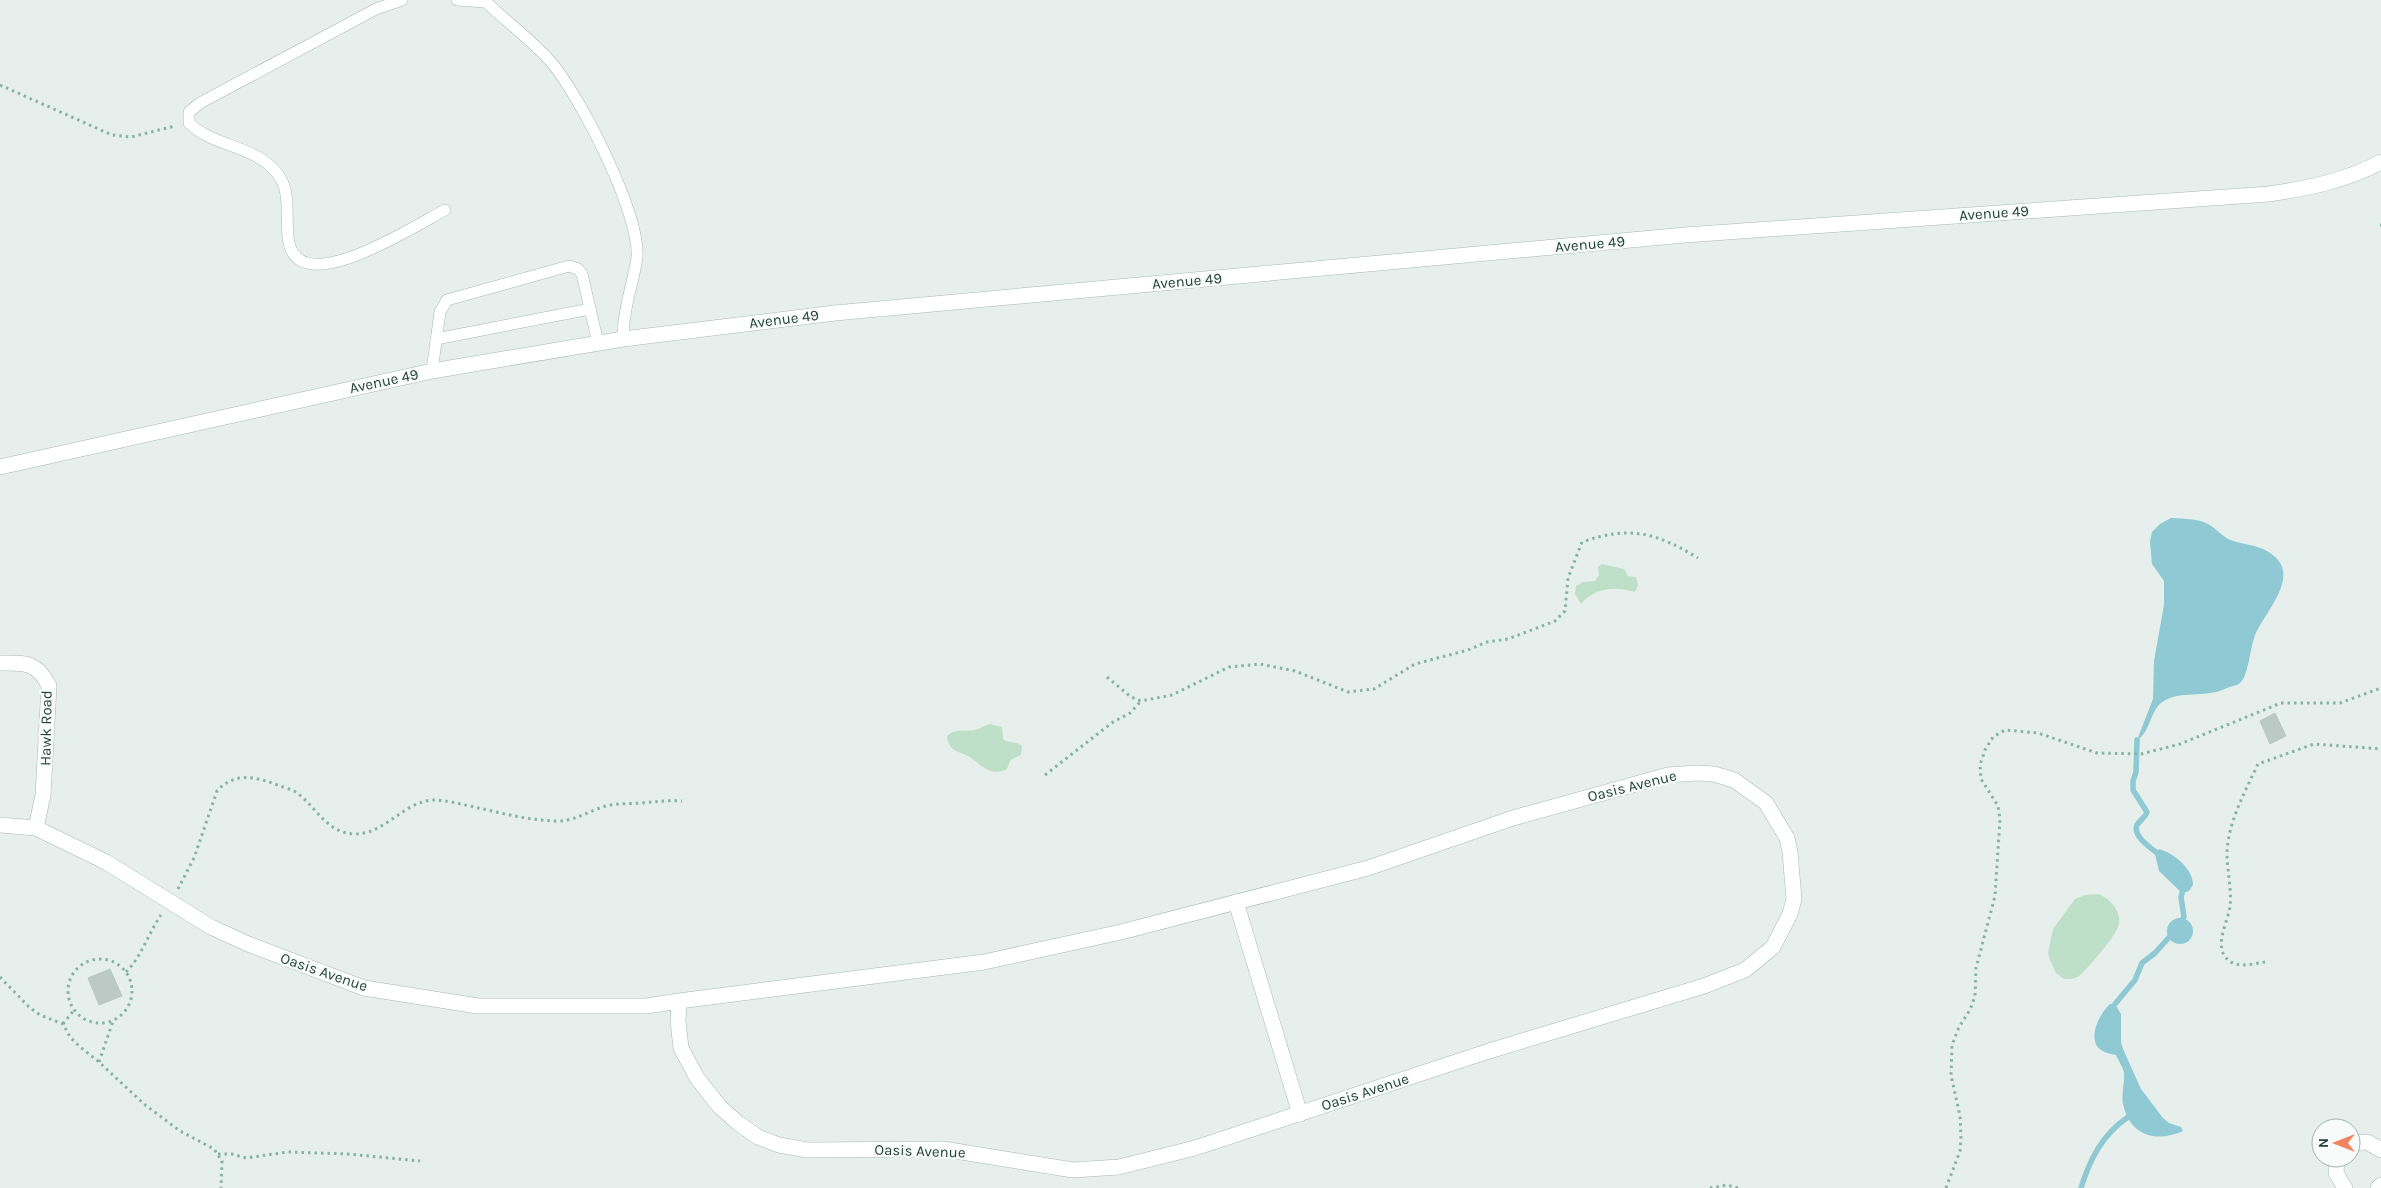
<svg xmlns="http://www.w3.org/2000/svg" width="2381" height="1188" viewBox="0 0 2381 1188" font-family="Karla,sans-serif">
	<rect width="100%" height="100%" fill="#e6efeb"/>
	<g fill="#bfe0c8">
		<path d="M1602,564L1624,569L1628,576L1636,577L1638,585L1635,592C1616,586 1595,587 1581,604L1575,594L1576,586L1583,582L1595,581L1599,575L1598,567Z"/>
		<path d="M990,724L1002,727L1003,739C1009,744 1017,741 1022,746L1021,754C1018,758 1014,757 1011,760C1007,764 1010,770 1002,771C990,774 983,767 974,760C964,751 948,754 947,736C955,728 964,732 975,730C980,729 985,725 990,724Z"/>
		<path d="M2098,894C2111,899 2123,913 2118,927C2114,938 2088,968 2079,976C2074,979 2070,979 2064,979L2056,973L2050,960L2048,953L2053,929L2075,899L2085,895Z"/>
	</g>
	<g fill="#8ec9d4">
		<path d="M2171,518C2183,519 2197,518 2208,524C2217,529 2223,538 2233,541C2243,544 2254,545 2263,549C2308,570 2266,609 2255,635C2250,648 2249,673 2241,682C2238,686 2231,686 2227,688C2206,699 2179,689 2161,703C2150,712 2150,733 2137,740L2153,699L2154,661L2164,605V581L2152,564L2150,542L2152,532L2160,524Z"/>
		<path d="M2159,849C2174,853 2193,869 2193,885L2189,891L2182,893L2159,871L2155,854Z"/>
		<circle cx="2180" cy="931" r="13"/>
		<path d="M2110,1004H2115L2121,1014V1042L2123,1049L2141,1089L2163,1118L2169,1123L2181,1127L2183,1131C2156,1143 2130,1136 2123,1104C2121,1093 2125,1083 2124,1073C2123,1067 2118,1060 2116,1055C2111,1054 2105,1053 2101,1050C2086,1039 2100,1013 2110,1004Z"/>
	</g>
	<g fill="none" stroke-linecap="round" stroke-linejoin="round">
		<g stroke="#8ec9d4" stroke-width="5.5">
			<path d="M2137,740L2136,772L2133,781V790L2147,812C2145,818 2140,820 2137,825C2132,837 2154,850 2161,856"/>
			<polyline points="2181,922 2184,917 2181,897 2184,886"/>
			<polyline points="2115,1004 2135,980 2142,963 2155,953 2173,933"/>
			<path d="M2081,1188C2090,1159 2102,1135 2128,1117"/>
		</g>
	</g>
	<g fill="#bbcac4" stroke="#b8c9c2">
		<polygon points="2275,713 2286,736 2270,744 2260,721"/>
		<polygon points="110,969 122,996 99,1005 88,978"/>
	</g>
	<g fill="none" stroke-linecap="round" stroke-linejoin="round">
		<g stroke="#a8b8b2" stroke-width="12">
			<g id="service">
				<path d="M402,0L376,9L200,103L189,112V123C213,147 255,145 277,173C293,193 284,220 289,243C301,301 419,223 445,210"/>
				<polyline points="457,0 486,2"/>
				<path d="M484,0C505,21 531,39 551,62C580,96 640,213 637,257C635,274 629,292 626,309C624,319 623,329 623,339"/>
				<polyline points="436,339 590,309"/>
				<polyline points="432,371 440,312 447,300 569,266 578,269 582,274 598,343"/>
			</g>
		</g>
		<g stroke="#a8b8b2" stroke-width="16">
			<g id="minor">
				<path d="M0,467L432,371L623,339L835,313L1685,235L2269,194C2309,188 2345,181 2381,162"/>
				<path d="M0,663C24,663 37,661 49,686L43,795L36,828"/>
				<polyline points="0,825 36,828 106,862 211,927 248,944 364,988 478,1006 647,1006 679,1001 984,962 1121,932 1368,868 1513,818 1668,775 1697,773 1714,774 1734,780 1766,803 1787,838 1790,852 1794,899 1790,914 1773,947 1745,970 1704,986 1489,1051 1195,1148 1119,1167 1073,1170 943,1149 807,1150 779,1145 758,1137 738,1123 719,1106 697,1078 681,1048 678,1021 679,1001"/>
				<polyline points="1236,902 1300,1114"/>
				<polyline points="2351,1143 2367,1142 2381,1150"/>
				<polyline points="2337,1158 2336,1173 2345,1188"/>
				<polyline points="2378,1188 2381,1185"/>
			</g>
		</g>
		<g stroke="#86b3a5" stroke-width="3" stroke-dasharray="2.5 4" stroke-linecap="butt">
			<polyline points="0,85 112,135 131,137 175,126"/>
			<polyline points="2380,225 2381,225"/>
			<path d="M1107,677L1131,697L1141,701L1172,695L1229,667L1260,664L1295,671L1348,692L1374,689L1415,664L1468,650L1487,642L1508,639L1555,621L1565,611L1568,578L1582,542C1630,525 1657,533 1698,558"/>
			<polyline points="1045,775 1113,722 1130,713 1141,701"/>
			<path d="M178,889L194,858L217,791C235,771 257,777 280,786C285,788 292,789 297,793C316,807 327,833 354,834C384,835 403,802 433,800C446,800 460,804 474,807C502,813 530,821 560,821C576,820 591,810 606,806C617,803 629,804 640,803C655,802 667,800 682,801"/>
			<circle cx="100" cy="991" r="32"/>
			<path d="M2265,962C2251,964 2233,970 2224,955C2216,942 2228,920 2230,907C2232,889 2227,871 2227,853C2228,822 2245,792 2258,764L2314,744L2381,749"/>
			<path d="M126,972C142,956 148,934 161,915"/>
			<polyline points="0,977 29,1007 40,1015 63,1024 70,1037 79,1046 99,1062 144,1104 180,1131 214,1149 222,1161 221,1188"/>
			<polyline points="63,1024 74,1010"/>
			<polyline points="99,1062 113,1021"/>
			<polyline points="218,1154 232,1154 246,1158 288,1152 348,1154 420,1161"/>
			<polyline points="1710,1188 1727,1185 1738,1188"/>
			<polyline points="1946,1188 1960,1151 1961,1136 1960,1116 1951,1075 1952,1045 1959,1027 1970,1010 1975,996 1976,968 1995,896 2000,819 1998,806 1981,779 1980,765 1985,750 1993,737 2005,730 2038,733 2097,753 2141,754 2180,744 2281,703 2340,703 2381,688"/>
		</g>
		<use href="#service" stroke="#fff" stroke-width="11"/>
		<use href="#minor" stroke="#fff" stroke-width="15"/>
	</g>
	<g text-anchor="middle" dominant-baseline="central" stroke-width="4.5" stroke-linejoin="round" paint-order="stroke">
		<g font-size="15" fill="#24423a" stroke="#f7fbf9">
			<text transform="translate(1994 213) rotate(-4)">Avenue 49</text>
			<text transform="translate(1590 244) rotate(-5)">Avenue 49</text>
			<text transform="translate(1187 281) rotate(-5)">Avenue 49</text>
			<text transform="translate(784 319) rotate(-7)">Avenue 49</text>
			<text transform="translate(384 381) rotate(-12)">Avenue 49</text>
			<text transform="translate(46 728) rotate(-89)">Hawk Road</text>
			<text transform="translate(1632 786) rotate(-14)">Oasis Avenue</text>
			<text transform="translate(324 972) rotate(19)">Oasis Avenue</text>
			<text transform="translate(1365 1092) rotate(-18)">Oasis Avenue</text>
			<text transform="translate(920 1151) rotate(2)">Oasis Avenue</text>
		</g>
	</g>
	<g transform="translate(2336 1143) rotate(270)"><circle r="24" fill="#f7fbf9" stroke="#a3b1ad"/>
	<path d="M0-4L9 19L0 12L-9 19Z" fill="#f4845f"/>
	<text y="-8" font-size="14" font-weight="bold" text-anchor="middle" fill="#24423a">N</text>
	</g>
</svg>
